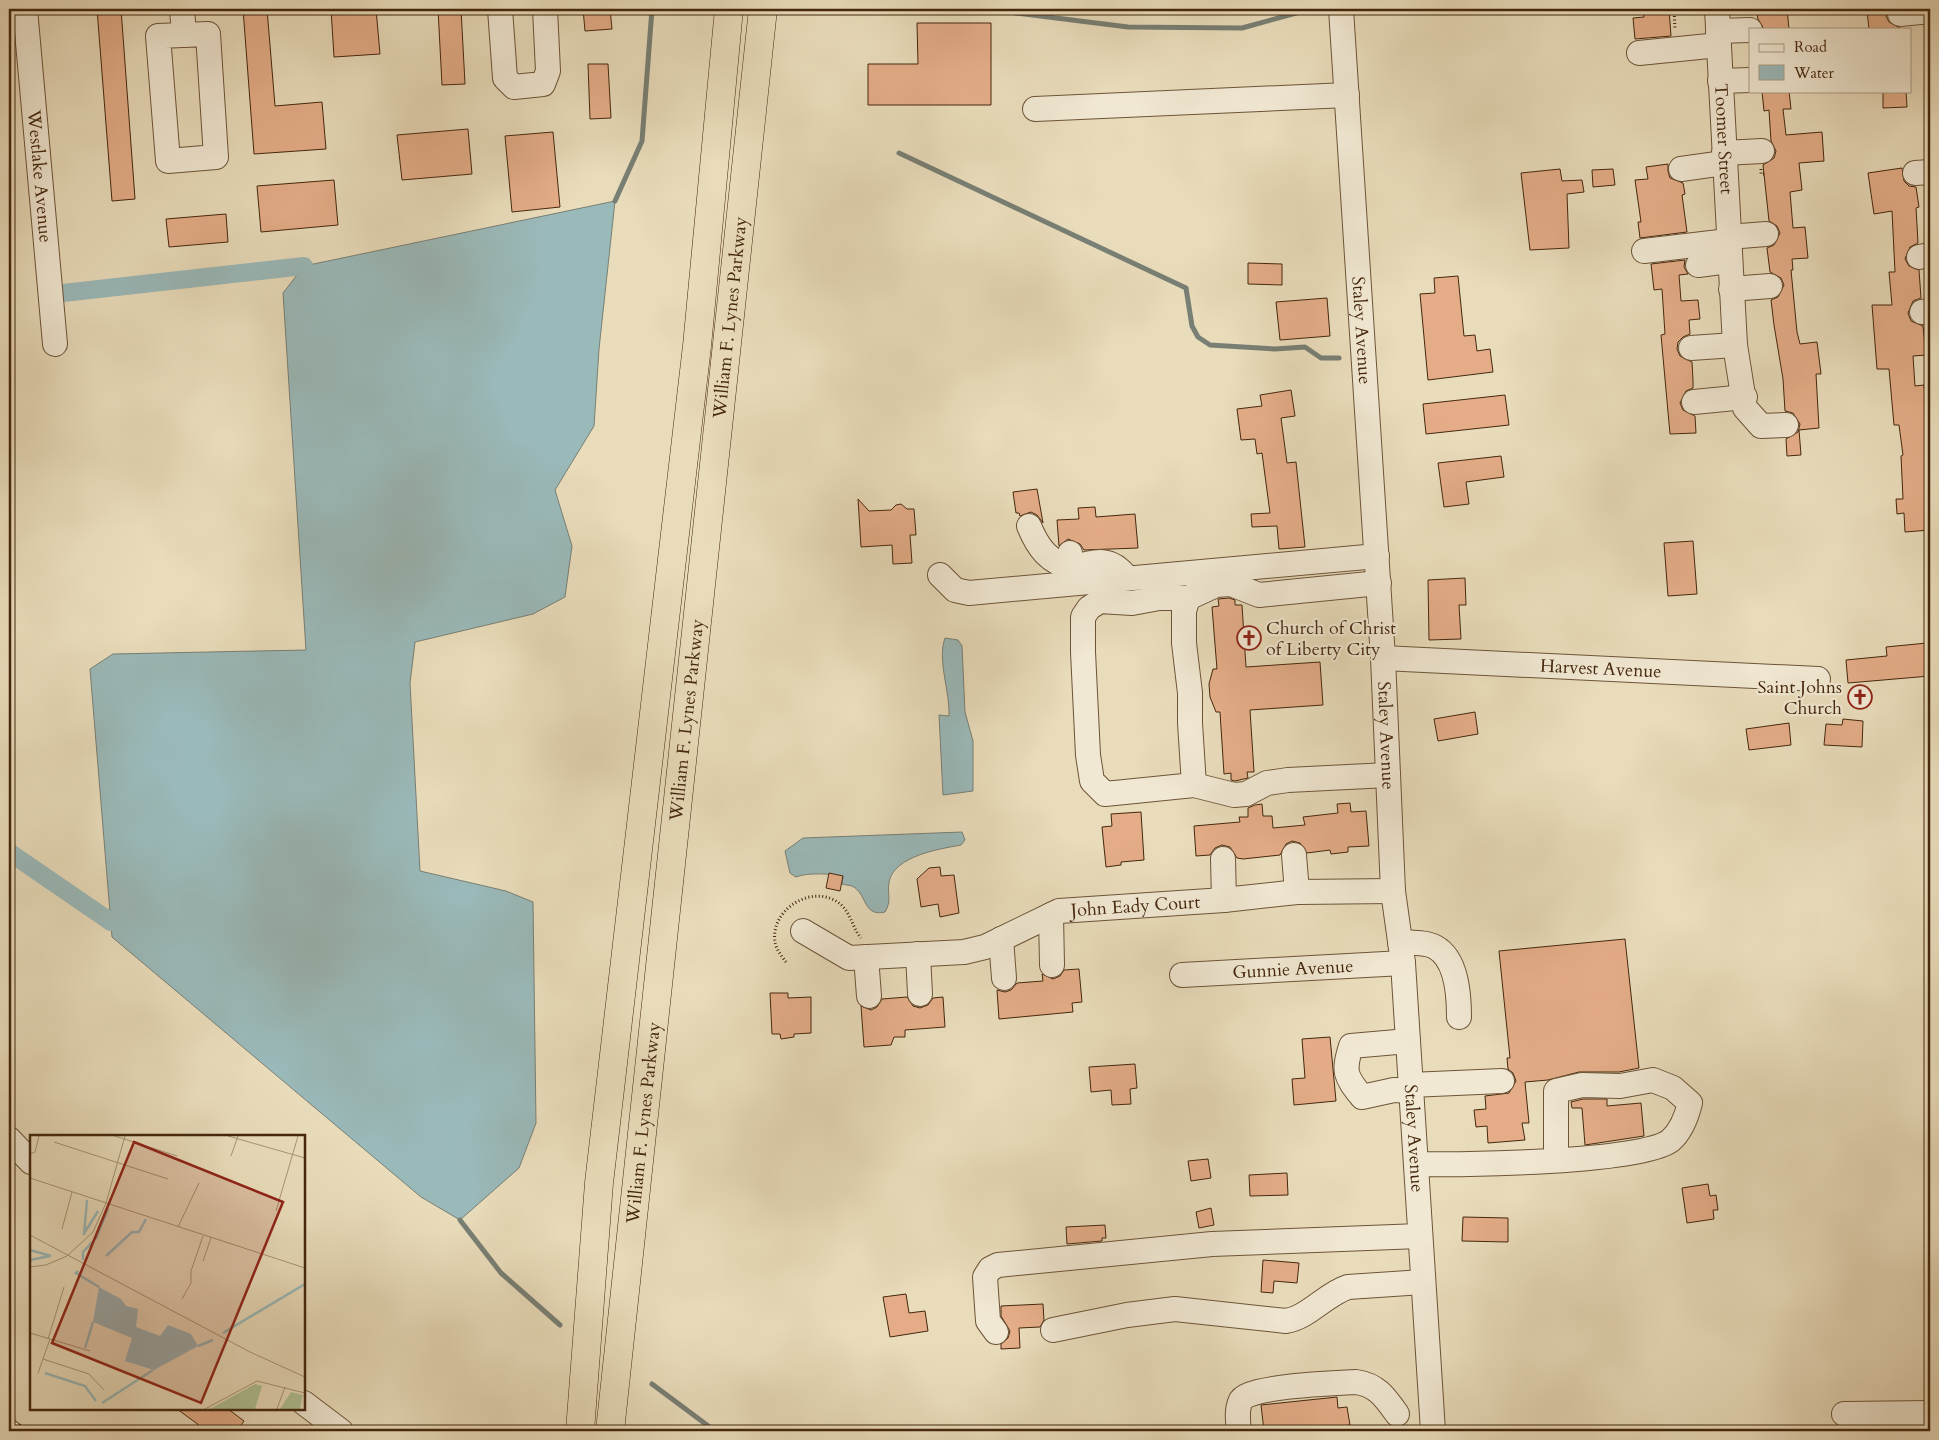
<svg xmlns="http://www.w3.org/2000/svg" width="1939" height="1440" viewBox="0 0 1939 1440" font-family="Cardo,serif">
	<rect width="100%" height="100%" fill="#e9dcbb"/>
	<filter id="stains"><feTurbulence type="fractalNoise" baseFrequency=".004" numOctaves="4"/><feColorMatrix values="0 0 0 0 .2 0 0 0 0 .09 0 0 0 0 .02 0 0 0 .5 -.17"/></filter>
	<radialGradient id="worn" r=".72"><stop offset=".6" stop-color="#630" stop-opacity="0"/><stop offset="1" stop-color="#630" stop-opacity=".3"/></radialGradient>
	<g fill="#9ab9b9" stroke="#787f74">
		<polygon points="615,201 599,349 594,426 555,490 572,546 565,597 533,614 415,642 410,683 420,871 506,891 533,902 536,1123 519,1168 460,1220 421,1197 112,937 90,669 113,654 306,650 283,293 304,266"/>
		<path d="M945,638L958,640L962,646L965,712L973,741V791L943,795L939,715L949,716C950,691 937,660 945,638Z"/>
		<path d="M962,832L965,840L961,845C939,849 894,856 889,882C887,894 892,901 885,912C864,917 867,896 854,887C851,885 845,885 842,884L843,876C831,874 808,872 796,877L790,873L785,851L803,838Z"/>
	</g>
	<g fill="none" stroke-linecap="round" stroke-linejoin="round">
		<g stroke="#787f74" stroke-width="5">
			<polyline points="1002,9 1016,13 1128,27 1242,28 1300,12"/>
			<polyline points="899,153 1186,288 1192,326 1198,337 1210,345 1275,349 1305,347 1321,358 1339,358"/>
			<polyline points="615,201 642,141 652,9"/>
			<polyline points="460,1220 501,1273 560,1325"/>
			<polyline points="652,1384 715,1431"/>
		</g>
		<g stroke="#9ab9b9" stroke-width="18">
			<polyline points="63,293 304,266"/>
			<polyline points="9,852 111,922"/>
		</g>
	</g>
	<g fill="#e4ad88" stroke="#44270d">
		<polygon points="97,9 121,9 135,199 112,201"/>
		<polygon points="243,9 267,9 275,106 322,102 326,149 254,154"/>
		<polygon points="331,9 376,9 380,54 334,57"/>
		<polygon points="438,9 461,9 465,84 442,85"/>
		<polygon points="583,9 610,9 612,29 585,31"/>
		<polygon points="1643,9 1669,9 1671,36 1635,39 1633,18 1644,17"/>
		<polygon points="1756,9 1787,9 1789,29 1764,29 1758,19"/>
		<polygon points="1887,9 1886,16 1889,22 1902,29 1869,29 1867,11"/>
		<polygon points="917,23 991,23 991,105 868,105 868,64 918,64"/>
		<polygon points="588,64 608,64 611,118 590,119"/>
		<polygon points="1762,91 1789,91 1791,109 1783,109 1786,135 1822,132 1824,161 1799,163 1802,190 1790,192 1793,228 1805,227 1808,258 1792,259 1793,270 1791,270 1797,332 1800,344 1817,342 1821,374 1816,374 1819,428 1799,430 1801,455 1787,456 1786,439 1798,432 1800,424 1793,413 1785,411 1783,379 1774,325 1771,300 1778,297 1784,285 1781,278 1770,272 1767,248 1774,245 1780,233 1777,226 1769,221 1763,165 1774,158 1776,151 1771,141 1769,110 1764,111"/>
		<polygon points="1883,91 1906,91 1907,107 1883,108"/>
		<polygon points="468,129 472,174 402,180 397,135"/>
		<polygon points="553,132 560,207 512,212 505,136"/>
		<polygon points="1668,164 1668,171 1670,178 1683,183 1685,194 1682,195 1687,232 1640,238 1638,222 1641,222 1635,180 1648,179 1646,167"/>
		<polygon points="1902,168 1904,181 1909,186 1916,187 1919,207 1916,208 1918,243 1910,247 1905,259 1909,266 1919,270 1921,298 1913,301 1908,313 1911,321 1923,326 1926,355 1913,356 1915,386 1924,385 1930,451 1930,530 1905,532 1904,513 1897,514 1896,499 1903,499 1901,456 1903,455 1899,425 1894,425 1889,369 1877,369 1872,305 1892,305 1889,272 1895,272 1892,211 1874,214 1868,173"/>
		<polygon points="1560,169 1562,181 1582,180 1584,192 1567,194 1569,248 1530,250 1521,173"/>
		<polygon points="1613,169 1615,185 1593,187 1592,170"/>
		<polygon points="334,180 338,225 261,232 257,186"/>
		<polygon points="226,214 228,242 169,247 166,219"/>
		<polygon points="1685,260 1684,267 1688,274 1679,275 1681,301 1698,300 1700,319 1689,320 1690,334 1683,337 1678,342 1677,349 1680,356 1692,362 1693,380 1693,388 1686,391 1680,403 1683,410 1695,416 1696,433 1670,434 1661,335 1665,334 1662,289 1654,290 1651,264"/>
		<polygon points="1248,263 1282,264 1282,285 1248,284"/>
		<polygon points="1458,276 1464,336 1475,335 1477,351 1490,349 1493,372 1428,380 1420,294 1435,293 1434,278"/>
		<polygon points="1327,298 1330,336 1280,340 1276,302"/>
		<polygon points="1291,390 1295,416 1281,418 1287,463 1296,462 1305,547 1279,549 1277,526 1252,527 1251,514 1270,513 1262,453 1257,454 1255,439 1241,440 1237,409 1262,406 1260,395"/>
		<polygon points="1505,395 1509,425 1426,434 1423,404"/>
		<polygon points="1501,456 1504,477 1466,482 1469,504 1444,507 1438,463"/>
		<polygon points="1037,489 1043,523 1037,515 1031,512 1020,516 1019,513 1016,513 1013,492"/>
		<polygon points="858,499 869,511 891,510 896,505 901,504 907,509 914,509 916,535 910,535 912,563 893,564 892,545 861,547"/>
		<polygon points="1095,507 1096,517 1135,514 1138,548 1084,550 1080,544 1068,539 1059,546 1057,520 1079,519 1078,508"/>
		<polygon points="1693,541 1697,594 1668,596 1664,543"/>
		<polygon points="1465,578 1466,605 1459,605 1461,639 1429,640 1428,580"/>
		<polygon points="1229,598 1235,600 1235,605 1242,605 1246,667 1320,662 1323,705 1250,710 1254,772 1247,772 1248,778 1235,781 1231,780 1231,773 1224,774 1220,712 1216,712 1210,697 1209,684 1213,669 1217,669 1212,607 1219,606 1218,599"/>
		<polygon points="1927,643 1930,676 1848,683 1846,660 1887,656 1886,647"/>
		<polygon points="1475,712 1478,734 1438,741 1434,719"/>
		<polygon points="1843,719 1863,721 1862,747 1824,745 1826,724 1842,725"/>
		<polygon points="1789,723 1791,745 1749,750 1746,729"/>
		<polygon points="1350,803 1351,812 1366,811 1369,846 1348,847 1348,852 1331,854 1330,850 1307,853 1300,843 1292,841 1286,844 1280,855 1243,859 1237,858 1230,847 1222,845 1215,848 1210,855 1196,856 1194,826 1240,822 1239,817 1248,817 1248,808 1255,805 1262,804 1263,816 1272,816 1273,828 1305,825 1303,817 1338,813 1337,804"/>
		<polygon points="1141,812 1144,860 1121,862 1121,865 1106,867 1102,827 1112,826 1111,814"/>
		<polygon points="940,867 941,876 954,875 959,913 940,917 938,904 921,907 917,879 929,868"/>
		<polygon points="829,873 843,876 840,891 826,888"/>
		<polygon points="1625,939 1639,1068 1619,1072 1579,1072 1548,1080 1525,1082 1529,1123 1522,1123 1525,1140 1488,1143 1487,1126 1476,1127 1474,1110 1486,1109 1485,1096 1509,1093 1516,1081 1513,1073 1508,1069 1507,1058 1510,1058 1499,951"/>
		<polygon points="1079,969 1082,1002 1072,1003 1073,1012 999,1019 997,990 1005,992 1011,990 1017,983 1043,981 1042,974 1053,979 1060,976 1064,970"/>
		<polygon points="770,993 788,993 788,998 811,997 811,1033 794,1034 794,1037 781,1039 780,1034 772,1034"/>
		<polygon points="907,997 913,1006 920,1008 928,1005 933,998 943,997 945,1027 905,1030 905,1037 894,1037 891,1045 864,1047 861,1006 871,1010 877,1007 882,999"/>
		<polygon points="1330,1037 1336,1101 1294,1105 1292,1079 1305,1078 1302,1039"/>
		<polygon points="1135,1064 1137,1088 1130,1089 1131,1104 1112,1105 1111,1090 1091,1092 1089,1067"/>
		<polygon points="1583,1099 1607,1099 1607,1106 1641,1103 1644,1136 1585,1145 1582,1108 1572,1108 1571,1102"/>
		<polygon points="1208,1159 1211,1178 1191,1181 1188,1161"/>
		<polygon points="1287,1173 1288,1195 1250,1196 1249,1175"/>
		<polygon points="1708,1184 1710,1196 1716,1195 1718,1210 1713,1210 1714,1219 1687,1223 1682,1188"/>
		<polygon points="1211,1208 1214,1225 1199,1228 1196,1212"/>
		<polygon points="1463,1217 1508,1218 1508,1242 1462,1241"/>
		<polygon points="1105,1225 1106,1238 1102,1238 1102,1241 1067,1244 1066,1227"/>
		<polygon points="1263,1260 1299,1263 1297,1283 1274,1281 1273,1293 1261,1292"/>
		<polygon points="906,1294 909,1313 925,1311 928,1331 890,1337 883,1297"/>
		<polygon points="1043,1304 1044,1320 1040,1327 1019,1328 1020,1348 1001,1349 1001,1344 1008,1338 1010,1331 1001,1316 1001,1306"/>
		<polygon points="1337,1397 1338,1408 1347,1407 1350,1425 1340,1426 1340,1431 1264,1431 1261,1405"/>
		<polygon points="177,1409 228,1409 244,1421 237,1431 207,1431"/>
	</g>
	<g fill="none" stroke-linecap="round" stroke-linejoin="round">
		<g stroke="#6d5438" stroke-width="26">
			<g id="minor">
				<path id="s1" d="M25,9L55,344"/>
				<polyline points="182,9 184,35"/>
				<polyline points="500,9 505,78 514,87 543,84 548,71 545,9"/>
				<path id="s2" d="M1341,9L1383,658L1393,891L1403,963L1433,1431"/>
				<path id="s3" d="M1717,9L1735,345L1745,408L1761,426L1786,425"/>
				<polyline points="1900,14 1930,11"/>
				<polyline points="1718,31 1750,30"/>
				<polygon points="208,34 216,157 168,161 158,36"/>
				<polyline points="1639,53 1719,45"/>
				<polyline points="1720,81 1750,80"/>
				<polyline points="1035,109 1347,95"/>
				<polyline points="1724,153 1762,151"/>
				<polyline points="1681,169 1724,163"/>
				<polyline points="1915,173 1930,172"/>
				<polyline points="1728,237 1766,234"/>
				<polyline points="1644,251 1728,241"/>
				<polyline points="1919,257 1930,255"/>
				<polyline points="1698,265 1729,261"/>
				<polyline points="1731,289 1770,286"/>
				<polyline points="1922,312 1930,311"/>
				<polyline points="1691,348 1735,345"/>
				<polyline points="1694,402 1745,397"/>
				<path d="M1029,526C1038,548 1049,563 1073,568V583"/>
				<path d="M1070,553L1073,568C1095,560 1112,557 1127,578"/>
				<polyline points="940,575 955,590 969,593 1377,556"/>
				<polyline points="1379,583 1259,595 1231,584 1216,585 1188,598 1159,598 1132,603 1100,601 1089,608 1083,617 1083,652 1088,755 1092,781 1105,794 1194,785 1234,795 1246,794 1267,783 1288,780 1388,775"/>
				<polyline points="1188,598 1184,611 1184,643 1190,693 1190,723 1194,785"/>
				<path id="s4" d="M1383,658L1818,679"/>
				<polyline points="1294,855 1297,892"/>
				<polyline points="1223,859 1224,900"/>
				<polyline points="1051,915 1052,965"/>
				<path id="s5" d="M803,931L849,958L964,952L985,947L1059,911L1224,900L1297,892L1393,891"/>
				<polyline points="1001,939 1004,978"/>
				<path d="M1400,942C1410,943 1426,942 1435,947C1457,959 1459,995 1459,1017"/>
				<polyline points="918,954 920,994"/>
				<polyline points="866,957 869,996"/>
				<path id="s6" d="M1182,975L1403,963"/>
				<path d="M1408,1041L1351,1046C1343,1072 1345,1076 1362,1097L1394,1090L1411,1091"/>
				<polyline points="1410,1085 1502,1081"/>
				<polyline points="9,1139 31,1162"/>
				<path d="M1416,1164C1457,1165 1645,1163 1671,1140C1681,1131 1687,1115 1690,1103L1673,1088L1653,1080L1620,1086L1582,1085L1556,1091V1159"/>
				<path d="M1053,1330L1127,1315L1175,1309L1286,1321C1309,1317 1326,1294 1348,1287L1423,1282"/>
				<polyline points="996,1332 988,1321 985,1277 990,1269 998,1265 1212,1244 1420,1236"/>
				<polyline points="304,1403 341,1431"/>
				<polyline points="1844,1414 1930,1413"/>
				<path d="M1239,1431C1238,1421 1236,1410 1241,1400C1250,1386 1336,1383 1356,1382C1377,1385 1385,1397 1397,1414"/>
			</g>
		</g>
		<g stroke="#44270d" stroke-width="29">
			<g id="highway">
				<polyline points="580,1431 599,1183 697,346 729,9"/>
				<path id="s7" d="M610,1431L763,9"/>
			</g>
		</g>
		<g stroke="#44270d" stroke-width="3" stroke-dasharray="1 2.5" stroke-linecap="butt">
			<polyline points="1674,9 1675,30"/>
			<polyline points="1754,9 1756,9"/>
			<polyline points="1761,169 1761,174 1764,174"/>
			<path d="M786,962C782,957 776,949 775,942C770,911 809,885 836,901C851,910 851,926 861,938"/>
		</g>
		<use href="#minor" stroke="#f1e8d3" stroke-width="24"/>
		<use href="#highway" stroke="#e9dcbb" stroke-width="28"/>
		<g stroke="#44270d" stroke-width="5.5">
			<polyline id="rail" points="9,1419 25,1431"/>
		</g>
		<use href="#rail" stroke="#f1e8d3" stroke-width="4" stroke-dasharray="11" stroke-linecap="butt"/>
	</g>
	<defs>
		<g id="church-ring" transform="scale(1.25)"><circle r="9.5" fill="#f1e8d3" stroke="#8f2418" stroke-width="1.5"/><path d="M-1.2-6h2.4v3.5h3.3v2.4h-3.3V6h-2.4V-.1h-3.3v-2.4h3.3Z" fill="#8f2418"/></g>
	</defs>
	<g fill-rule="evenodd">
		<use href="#church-ring" x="1249" y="638"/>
		<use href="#church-ring" x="1860" y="697"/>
	</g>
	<g text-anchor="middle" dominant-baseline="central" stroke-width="4.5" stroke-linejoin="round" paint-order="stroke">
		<g font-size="18" fill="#44270d" stroke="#f1e8d3">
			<text stroke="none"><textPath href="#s3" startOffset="130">Toomer Street</textPath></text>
			<text stroke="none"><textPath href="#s1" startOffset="168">Westlake Avenue</textPath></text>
			<text stroke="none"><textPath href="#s7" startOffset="1120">William F. Lynes Parkway</textPath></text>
			<text stroke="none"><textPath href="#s2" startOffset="322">Staley Avenue</textPath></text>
			<text stroke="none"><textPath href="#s4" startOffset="218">Harvest Avenue</textPath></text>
			<text stroke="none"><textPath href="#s7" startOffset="715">William F. Lynes Parkway</textPath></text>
			<text stroke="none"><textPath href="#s2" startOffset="728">Staley Avenue</textPath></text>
			<text stroke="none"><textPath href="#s5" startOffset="349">John Eady Court</textPath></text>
			<text stroke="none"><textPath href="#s6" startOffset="111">Gunnie Avenue</textPath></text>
			<text stroke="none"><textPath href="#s7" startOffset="310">William F. Lynes Parkway</textPath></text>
			<text stroke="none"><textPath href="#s2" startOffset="1132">Staley Avenue</textPath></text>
		</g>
		<g font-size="18" fill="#44270d" stroke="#f1e8d3" text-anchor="start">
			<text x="1266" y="628">Church of Christ<tspan x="1266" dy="21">of Liberty City</tspan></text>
			<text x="1842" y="687" text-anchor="end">Saint Johns<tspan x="1842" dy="21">Church</tspan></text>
		</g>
	</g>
	<g transform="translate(30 1135)">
		<rect width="275" height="275" fill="#e9dcbb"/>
		<path d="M225,249L232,251L225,274H180ZM261,257L273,260L270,274H250Z" fill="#b0c294"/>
		<path d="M69,152L91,164L96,171L108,174L106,192L130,201L138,190L161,199L168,211L124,235L95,226L102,203L63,187Z" fill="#9ab9b9"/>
		<path fill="none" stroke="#9ab9b9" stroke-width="2.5" d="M55,97L68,76M54,100L57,65M0,115L21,121M76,121L102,97H109L116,84M0,125L20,121M53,125V117L66,103L78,74M48,136L46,138L69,152M193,198L275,149M168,211L183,205M55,213L63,187M15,238L55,251L66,266M72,268L123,235"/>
		<path fill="none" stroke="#a79475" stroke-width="1" d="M85,1L147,21M198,1L275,23M24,7L138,44M0,19L5,17L9,1M201,21L208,1M0,43L275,133M246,76L268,1M148,92L169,48M32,94L42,57M0,100L220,217L275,242M173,126L181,103M0,132L16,130L37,121L63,97L76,68L95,1M152,164L161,148V136L173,101M0,198L60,216M18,204L34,152M13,224L59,239L74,255M8,238L20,204M175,274L227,246L275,258M247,274L255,252"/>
		<path fill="#8f2418" fill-opacity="0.15" stroke="#8f2418" stroke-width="2.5" d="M104,7L253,67L171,268L22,208Z"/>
		<rect width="275" height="275" fill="none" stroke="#44270d" stroke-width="2.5"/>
	</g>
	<rect width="1939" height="1440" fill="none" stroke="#e9dcbb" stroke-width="30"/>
	<rect x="10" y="10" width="1919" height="1420" fill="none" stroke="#44270d" stroke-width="2.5"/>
	<rect x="15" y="15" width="1909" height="1410" fill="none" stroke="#44270d"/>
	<rect x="1749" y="28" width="162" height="65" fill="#f1e8d3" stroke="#ac9b84"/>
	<rect x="1759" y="44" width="25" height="8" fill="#f1e8d3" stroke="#ac9b84"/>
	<text x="1794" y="52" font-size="15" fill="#44270d">Road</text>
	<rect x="1759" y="65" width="25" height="15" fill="#9ab9b9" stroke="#ac9b84"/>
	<text x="1794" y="78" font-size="15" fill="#44270d">Water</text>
	<rect width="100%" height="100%" filter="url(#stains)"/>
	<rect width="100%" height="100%" fill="url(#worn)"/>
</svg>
